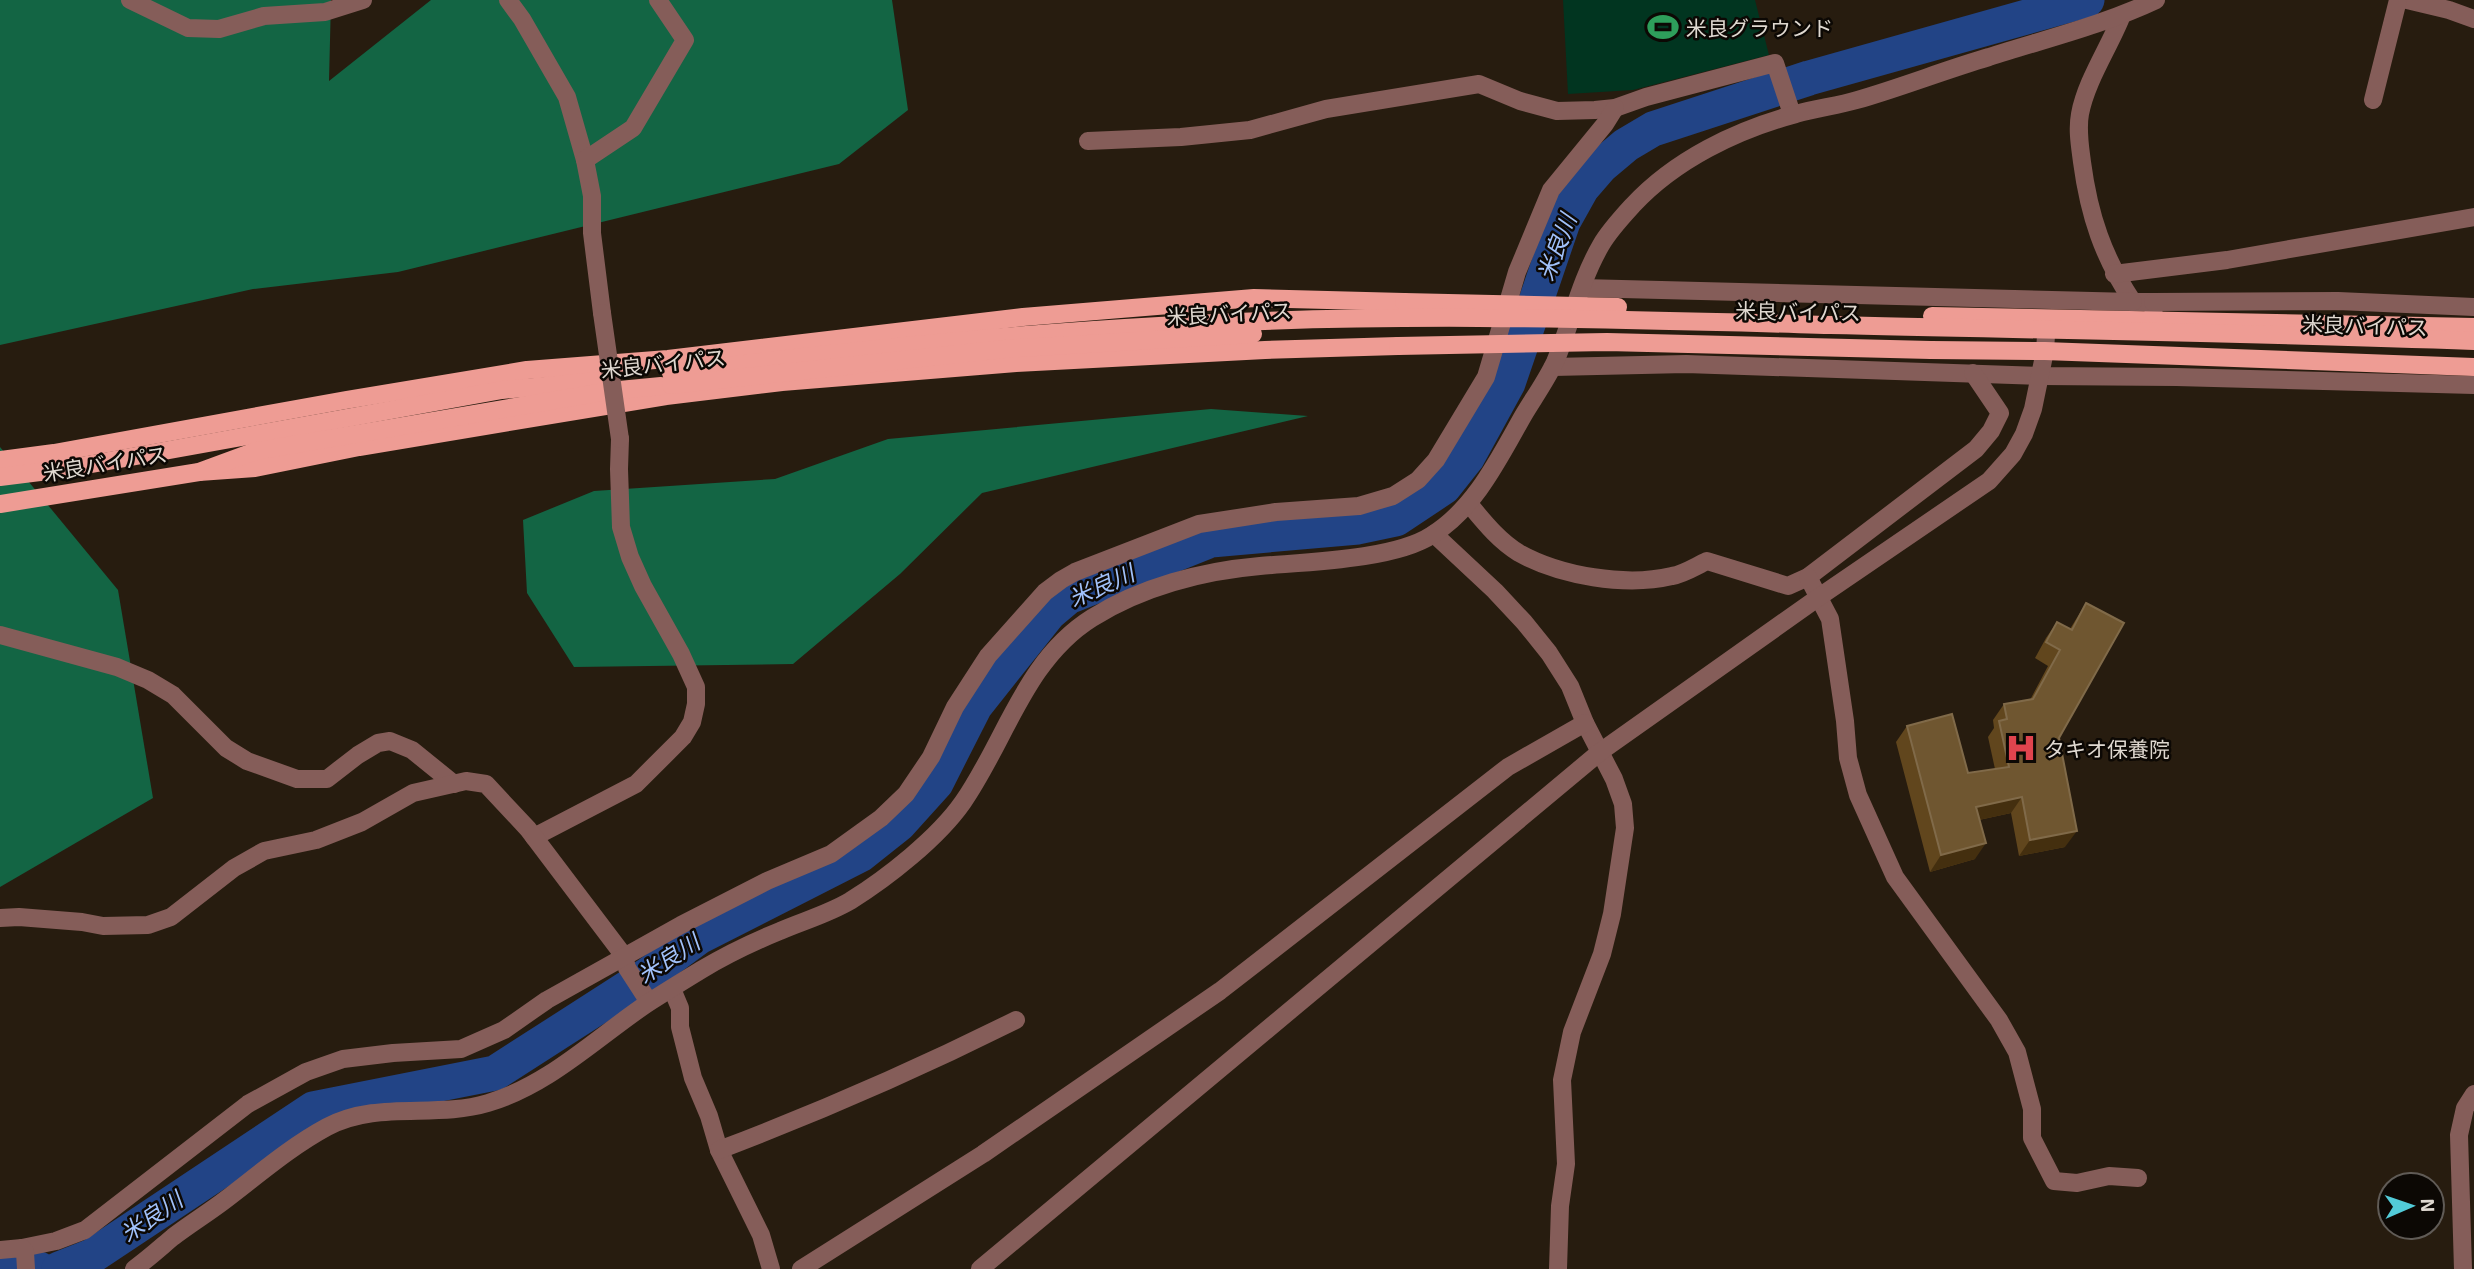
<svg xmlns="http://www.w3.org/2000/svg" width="2474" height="1269" viewBox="0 0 2474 1269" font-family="'Exo 2','Noto Sans JP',sans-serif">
	<rect width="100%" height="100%" fill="#271c0f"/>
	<polygon fill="#013520" points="1563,0 1755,0 1769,55 1633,90 1568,94"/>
	<g fill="#136544">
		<polygon points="0,0 331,0 329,81 431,0 892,0 908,110 839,164 398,272 253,289 0,345"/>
		<polygon points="1211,409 1308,416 982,493 900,574 793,664 574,667 527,593 523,520 594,491 775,479 888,439"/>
		<polygon points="0,447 118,590 153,798 0,887"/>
	</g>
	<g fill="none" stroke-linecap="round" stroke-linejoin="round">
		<g stroke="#224486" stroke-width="35">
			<polyline points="0,1269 39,1269"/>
			<polyline points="59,1269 92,1256 313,1109 495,1073 646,976 699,937 860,855 899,824 936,783 975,706 1049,613 1068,597 1211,540 1358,527 1396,519 1444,487 1467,458 1508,383 1563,222 1582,188 1601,166 1626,145 1653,129 1809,78 2087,0"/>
		</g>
		<g stroke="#855d59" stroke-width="18">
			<polyline points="130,0 188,28 219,29 264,16 325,12 363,0"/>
			<polyline points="508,0 522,19 567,97 585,160"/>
			<polyline points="2407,0 2449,10 2474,19"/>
			<path d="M2122,15C2110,46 2086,81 2080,114C2077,130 2080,146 2082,162C2089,215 2103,257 2133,302H2153L2154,321"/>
			<polyline points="2373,100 2398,0"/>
			<polyline points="1088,141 1181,137 1250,130 1326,109 1479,84 1520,101 1557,111 1595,110 1615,108 1646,97 1775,63 1792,114"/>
			<polyline points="2114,274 2227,260 2474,217"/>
			<polyline points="1582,288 2133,302"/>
			<polyline points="2153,302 2338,301 2474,307"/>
			<polyline points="602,313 592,233 592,196 585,160 633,128 685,40 658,0"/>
			<polyline points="1553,367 1686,364 2040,376 2176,377 2474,385"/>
			<path d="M1469,504C1484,522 1499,541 1519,553C1560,576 1626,587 1672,576C1684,574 1696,566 1707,561L1788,586L1808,577L1976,449L1991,431L2000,413L1973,373"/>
			<polyline points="1434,534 1495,591 1524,622 1549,653 1570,686 1585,723 1614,779 1623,804 1625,828 1612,914 1602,954 1572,1032 1562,1080 1566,1164 1560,1206 1558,1269"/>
			<polyline points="1808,577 1830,619 1845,721 1848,758 1858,795 1895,877 1999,1020 2017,1052 2032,1109 2032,1138 2054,1181 2077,1183 2109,1176 2138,1178"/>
			<polyline points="0,635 117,667 148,680 173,695 226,748 247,761 297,779 327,779 358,755 378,743 390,741 412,750 454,784"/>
			<polyline points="534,837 636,784 683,737 692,722 696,704 696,687 681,654 643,586 630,557 621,527 619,469 620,439"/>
			<polyline points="0,918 19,917 82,922 103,926 148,925 171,917 234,868 264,851 316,840 362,822 413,793 466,781 486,784 528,829 624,956 627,968 649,1002"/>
			<polyline points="672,989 680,1008 680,1027 693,1078 709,1116 719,1150 761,1235 771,1269"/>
			<path d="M719,1150C822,1111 918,1069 1016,1020"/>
			<polyline points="22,1248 56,1241 85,1230 248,1104 306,1072 343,1059 393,1053 461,1049 504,1030 547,1000 681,925 767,881 831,854 881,818 906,794 931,757 955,707 988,656 1045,592 1061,580 1075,572 1199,524 1276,512 1359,506 1393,496 1418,480 1436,460 1486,377 1517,272 1551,190 1605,124 1615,108"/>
			<polyline points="0,1250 22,1248 25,1252 26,1269"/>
			<path d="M134,1269C148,1259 160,1248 173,1237C190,1224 208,1213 225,1200C258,1175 290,1147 327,1127C378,1100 435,1119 488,1103C549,1085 596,1038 648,1003C665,992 683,981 701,970C726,955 753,942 780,931C803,921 828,914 850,901C887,878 938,838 963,802C1006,740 1025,660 1092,618C1141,587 1202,571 1260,566C1305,562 1394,560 1432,535C1475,508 1498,460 1523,416C1533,399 1546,381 1555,362C1571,324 1580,281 1601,245C1609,231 1622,217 1633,205C1675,160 1736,130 1796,114C1816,108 1837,106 1857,100C1902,87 1945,70 1989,57C2045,39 2103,25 2156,0"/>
			<polyline points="801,1269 983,1154 1220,991 1508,767 1585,723"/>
			<polyline points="980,1269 1600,752 1819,597 1989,481 2013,454 2024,434 2033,409 2045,351 2047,320"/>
			<polyline points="2463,1269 2459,1135 2465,1108 2474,1094"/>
		</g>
		<g stroke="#ee9c94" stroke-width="18">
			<polyline points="1932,316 2474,327"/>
			<polyline points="1931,350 2045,351 2474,367"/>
			<polyline points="0,460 54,453 346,400 527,370 668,359 1023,317 1254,298 1404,302"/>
			<polyline points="199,472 255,468 359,447 666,396 782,382 1016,363 1265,350 1398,346"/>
			<polyline points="0,477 64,469 502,390 608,380"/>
			<polyline points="0,504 199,472 256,451 609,391 661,386"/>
		</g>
		<polyline stroke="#855d59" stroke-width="18" points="602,313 620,439"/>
		<g stroke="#ee9c94" stroke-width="18">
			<polyline points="1404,302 1618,307"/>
			<polyline points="1398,346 1607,342 1931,350"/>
			<path d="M671,373C833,352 995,335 1159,326C1382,312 1606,319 1830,325C2045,330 2259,333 2474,341"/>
			<polyline points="671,385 1004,349 1253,334"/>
		</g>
	</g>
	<polygon fill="#61461d" points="2086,603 2059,738 2065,847 2019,856 2011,813 1979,820 1975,859 1930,872 1896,742 1907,726 1968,773 1995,769 1988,737 1994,728 1993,720 2004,704 2030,700 2048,666 2035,658 2046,638 2057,622 2070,629"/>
	<g fill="#442f0f">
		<polygon points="2022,797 2011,813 1965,823 1976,807"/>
		<polygon points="2077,831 2065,847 2019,856 2030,840"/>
		<polygon points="1986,843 1975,859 1930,872 1941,855"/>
	</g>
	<polygon fill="#6f5630" stroke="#806a49" stroke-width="2" points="2086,603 2124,623 2059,738 2077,831 2030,840 2022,797 1976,807 1986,843 1941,855 1907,726 1952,714 1968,773 2009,767 1999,721 2007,719 2004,704 2033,699 2060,650 2046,642 2057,622 2072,630"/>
	<defs>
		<g id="stadium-bare" transform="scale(2.415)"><path d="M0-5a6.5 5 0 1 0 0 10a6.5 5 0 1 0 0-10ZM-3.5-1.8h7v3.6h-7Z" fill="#2e9e5b" stroke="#0c0804" stroke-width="2.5" paint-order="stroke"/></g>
		<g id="hospital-bare" transform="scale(2.415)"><path d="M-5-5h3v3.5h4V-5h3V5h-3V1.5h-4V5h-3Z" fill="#e0444e" stroke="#0c0804" stroke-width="2.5" paint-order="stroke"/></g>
	</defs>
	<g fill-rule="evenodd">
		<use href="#stadium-bare" x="1663" y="27"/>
		<use href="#hospital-bare" x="2021" y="748"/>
	</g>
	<g text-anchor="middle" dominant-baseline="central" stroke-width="5" stroke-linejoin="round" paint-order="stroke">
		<g font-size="21" fill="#dfd8d0" stroke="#0c0804" text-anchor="start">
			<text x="1686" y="27">米良グラウンド</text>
			<text x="2044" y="748">タキオ保養院</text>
		</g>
		<g font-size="21" fill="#dfd8d0" stroke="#0c0804">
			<text transform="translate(1798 311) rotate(1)">米良バイパス</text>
			<text transform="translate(1229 313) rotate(-3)">米良バイパス</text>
			<text transform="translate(2365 325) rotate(2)">米良バイパス</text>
			<text transform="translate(663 363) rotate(-6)">米良バイパス</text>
			<text transform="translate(105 463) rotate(-9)">米良バイパス</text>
		</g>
		<g font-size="23" font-style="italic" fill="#a1c1fa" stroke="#0c0804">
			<text transform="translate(1556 247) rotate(-69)">米良川</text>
			<text transform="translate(1101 585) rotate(-24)">米良川</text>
			<text transform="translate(668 958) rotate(-33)">米良川</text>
			<text transform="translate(151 1216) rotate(-34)">米良川</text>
		</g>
	</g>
	<g transform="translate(2411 1206) rotate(88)"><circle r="33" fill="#0c0804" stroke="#605b56" stroke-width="2"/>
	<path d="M0-5L12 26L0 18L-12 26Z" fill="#52cbd8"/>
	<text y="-10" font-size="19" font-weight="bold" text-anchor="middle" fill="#dfd8d0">N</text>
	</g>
</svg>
